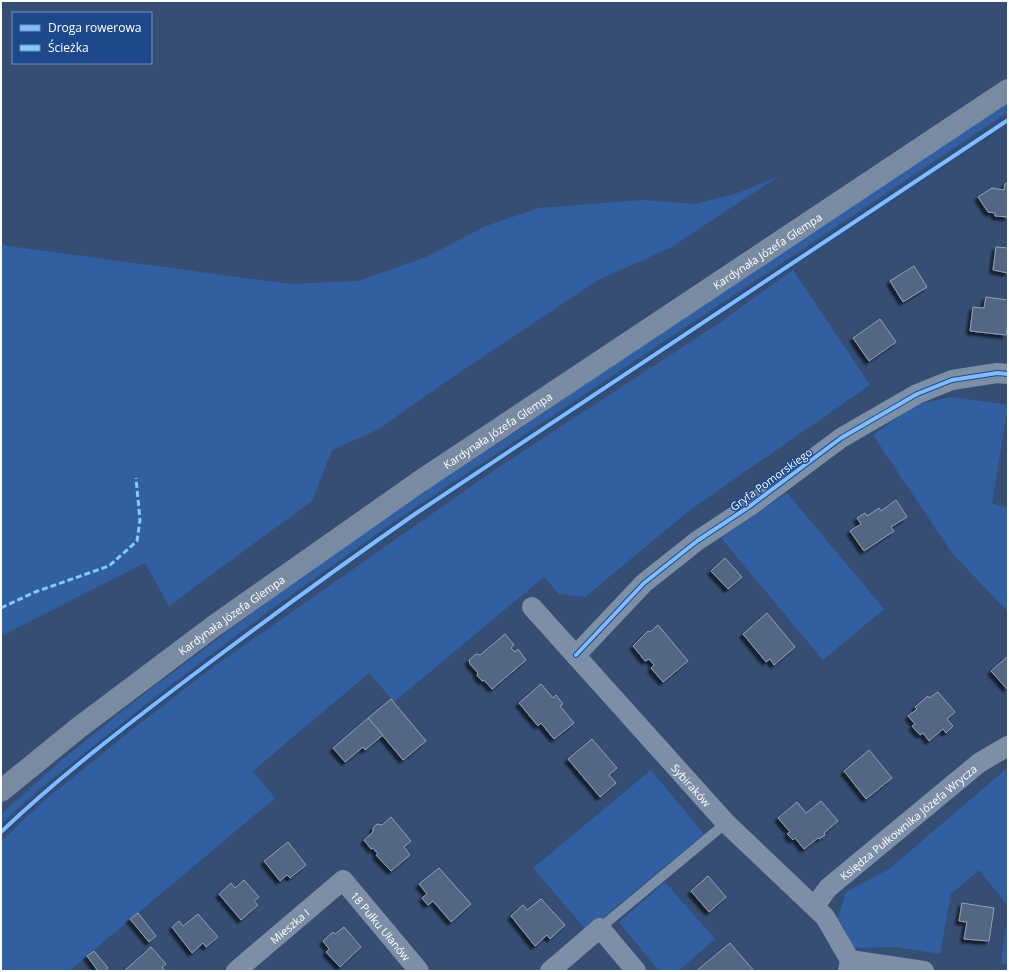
<svg xmlns="http://www.w3.org/2000/svg" width="1009" height="972" viewBox="0 0 1009 972" font-family="'Open Sans',sans-serif">
	<defs>
		<filter id="shadow"><feDropShadow dx="-3.5" dy="3.5" stdDeviation="1" flood-color="#0009"/></filter>
	</defs>
	<rect width="100%" height="100%" fill="#364e73"/>
	<g fill="#315fa2">
		<polygon points="1008,103 1008,112 392,523 273,608 151,700 37,791 1,824 1,814 63,759 132,703 295,581 411,500 502,441 642,345"/>
		<polygon points="779,176 670,248 598,280 444,383 379,429 332,450 312,501 169,606 145,563 1,636 1,245 290,284 358,281 426,257 486,226 539,208 642,200 695,204 735,194"/>
		<polygon points="793,270 870,385 690,510 585,597 559,594 544,577 394,702 369,673 253,771 275,798 69,971 1,971 1,841 45,800 138,725 216,665 493,471 722,321"/>
		<polygon points="953,397 1008,405 992,504 1008,507 1008,612 952,553 873,435 915,405"/>
		<polygon points="787,493 884,609 823,660 721,538"/>
		<polygon points="651,770 704,834 587,931 533,868"/>
		<polygon points="1005,770 1008,773 1008,906 979,870 951,894 940,954 896,947 853,948 838,918 846,892 889,869"/>
		<polygon points="665,882 715,939 678,971 659,971 619,922"/>
		<polygon points="1008,913 1008,965 1001,963"/>
	</g>
	<g fill="#526683" stroke="#92a0b5" filter="url(#shadow)">
		<polygon points="1008,182 1008,217 995,216 995,213 988,212 978,197 992,188 1004,190 1005,184"/>
		<polygon points="996,247 1008,248 1008,273 993,270"/>
		<polygon points="914,266 927,287 903,302 890,281"/>
		<polygon points="986,297 1008,300 1008,323 1006,335 970,331 973,307 984,308"/>
		<polygon points="880,319 896,342 869,361 853,338"/>
		<polygon points="896,500 907,517 891,527 894,531 864,551 850,531 861,524 857,518 865,513 867,516 879,508 881,511"/>
		<polygon points="725,558 742,577 728,589 711,571"/>
		<polygon points="767,613 795,647 774,665 770,659 766,662 743,634"/>
		<polygon points="658,625 688,661 663,682 651,668 654,665 649,659 645,661 633,646 648,631 650,632"/>
		<polygon points="505,634 514,645 511,648 515,652 518,649 526,660 492,689 484,680 482,681 477,675 478,673 470,664 469,660 476,654 480,655"/>
		<polygon points="1008,656 1008,688 1007,689 991,671"/>
		<polygon points="541,684 553,698 556,695 563,704 560,706 574,723 554,739 541,723 538,726 519,703"/>
		<polygon points="938,692 955,712 947,719 953,726 946,733 943,729 929,741 923,733 920,735 912,726 915,724 908,716 917,709 915,707 928,696 929,698"/>
		<polygon points="391,699 426,741 403,760 368,718"/>
		<polygon points="368,718 383,735 365,750 363,747 345,762 333,748"/>
		<polygon points="592,739 617,768 609,775 616,783 600,797 568,759"/>
		<polygon points="869,750 892,778 866,799 844,771"/>
		<polygon points="821,801 838,821 824,833 825,835 819,839 818,838 804,849 795,838 793,840 787,834 790,832 778,818 797,802 806,813"/>
		<polygon points="391,817 411,841 404,847 410,855 391,871 376,855 378,854 373,848 371,849 364,840 373,832 373,828 377,824 382,825"/>
		<polygon points="288,842 306,865 290,878 287,875 280,881 264,861"/>
		<polygon points="439,868 471,904 451,922 433,901 428,905 422,898 427,894 419,884"/>
		<polygon points="708,876 726,897 709,912 691,891"/>
		<polygon points="244,880 259,897 254,901 258,905 241,920 219,894 231,883 235,888"/>
		<polygon points="541,899 565,925 550,939 547,935 535,946 511,916 523,905 527,910"/>
		<polygon points="962,903 994,908 989,941 964,939 967,922 959,921"/>
		<polygon points="138,913 156,936 149,942 130,919"/>
		<polygon points="198,914 218,937 206,947 203,943 192,953 172,927 179,921 183,926"/>
		<polygon points="344,927 361,947 340,967 326,952 329,949 323,941 333,932 335,934"/>
		<polygon points="730,943 754,971 696,971"/>
		<polygon points="151,947 166,964 162,967 165,971 124,971"/>
		<polygon points="94,951 108,968 105,971 98,971 87,956"/>
	</g>
	<g fill="none" stroke-linecap="round" stroke-linejoin="round">
		<polyline stroke="#7d8fa6" stroke-width="10" points="600,928 726,823"/>
		<g stroke="#7d8fa6" stroke-width="20">
			<path id="s1" d="M532,607L726,823L825,917L850,960L848,971"/>
			<polyline points="576,655 644,583 697,541 750,506 841,438 917,394 952,380 997,373 1008,374"/>
			<path id="s2" d="M815,906L828,888L979,763L1008,746"/>
			<polyline points="850,960 924,971"/>
			<path id="s3" d="M236,971L343,880L419,971"/>
			<polyline points="550,971 600,928 636,971"/>
		</g>
		<path stroke="#798aa3" stroke-width="22" id="s4" d="M1,791L77,729L214,626L419,482L1008,90"/>
		<polyline stroke="#80caff" stroke-width="3" stroke-dasharray="6 3" stroke-linecap="butt" points="1,608 35,592 109,566 137,541 140,520 136,478"/>
		<g stroke="#1d498c" stroke-width="6">
			<g id="cycleway">
				<polyline points="576,655 644,583 697,541 750,506 841,438 917,394 952,380 997,373 1008,374"/>
				<path d="M1,832C61,775 127,725 193,675C266,620 340,566 415,514L1008,120"/>
			</g>
		</g>
		<use href="#cycleway" stroke="#80bcff" stroke-width="4"/>
	</g>
	<g text-anchor="middle" dominant-baseline="central" stroke-width="3" stroke-linejoin="round" paint-order="stroke">
		<g font-size="11" fill="#fff" stroke="#1d498c">
			<text stroke="none"><textPath href="#s4" startOffset="938">Kardynała Józefa Glempa</textPath></text>
			<text stroke="none"><textPath href="#s4" startOffset="614">Kardynała Józefa Glempa</textPath></text>
			<text transform="translate(771 479) rotate(-36)">Gryfa Pomorskiego</text>
			<text stroke="none"><textPath href="#s4" startOffset="290">Kardynała Józefa Glempa</textPath></text>
			<text stroke="none"><textPath href="#s1" startOffset="239">Sybiraków</textPath></text>
			<text stroke="none"><textPath href="#s2" startOffset="126">Księdza Pułkownika Józefa Wrycza</textPath></text>
			<text stroke="none"><textPath href="#s3" startOffset="70">Mieszka I</textPath></text>
			<text stroke="none"><textPath href="#s3" startOffset="200">18 Pułku Ułanów</textPath></text>
		</g>
	</g>
	<rect width="1009" height="972" fill="none" stroke="#ffffff" stroke-width="4"/>
	<rect x="12" y="12" width="140" height="52" fill="#1d498c" stroke="#7792ba"/>
	<rect x="20" y="25" width="20" height="6" fill="#80bcff" stroke="#7792ba"/>
	<text x="48" y="32" font-size="12" fill="#ffffff">Droga rowerowa</text>
	<rect x="20" y="45" width="20" height="6" fill="#80caff" stroke="#7792ba"/>
	<text x="48" y="52" font-size="12" fill="#ffffff">Ścieżka</text>
</svg>
